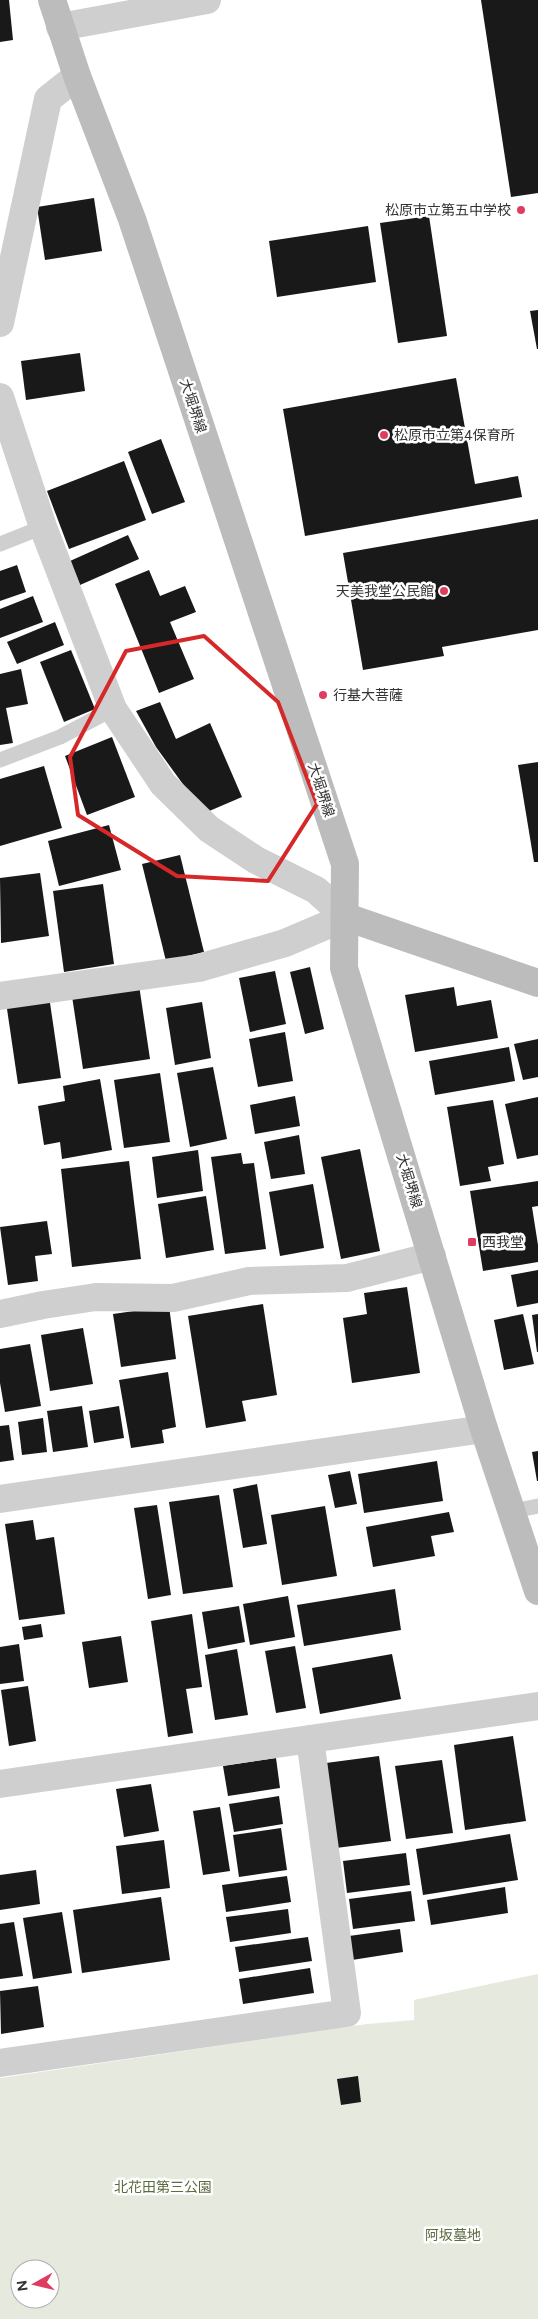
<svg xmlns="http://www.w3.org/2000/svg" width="538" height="2319" viewBox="0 0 538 2319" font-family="Figtree,'Noto Sans JP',sans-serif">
	<rect width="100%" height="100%" fill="#fff"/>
	<path fill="#e6eade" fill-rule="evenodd" d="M538,1974V2319H0V2078L367,2024L414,2020V2000ZM20,2269H50V2299H20Z"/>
	<g fill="#191919">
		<polygon points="0,0 9,0 13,40 0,42"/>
		<polygon points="481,0 538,0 538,193 511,197"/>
		<polygon points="94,198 102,251 45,260 37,207"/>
		<polygon points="429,216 447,336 398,343 380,223"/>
		<polygon points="368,226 376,282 277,297 269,241"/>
		<polygon points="538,310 538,349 537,349 530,311"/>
		<polygon points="80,353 85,391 26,400 21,361"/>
		<polygon points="456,378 475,484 518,476 522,497 305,536 283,409"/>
		<polygon points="161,439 185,502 152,514 128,452"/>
		<polygon points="124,461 146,520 69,549 47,491"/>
		<polygon points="538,519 538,630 442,647 444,656 363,670 343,553"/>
		<polygon points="128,535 139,559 80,585 70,561"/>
		<polygon points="17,565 26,592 0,601 0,571"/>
		<polygon points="149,570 160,596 185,586 196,612 170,622 194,679 159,693 115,584"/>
		<polygon points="33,596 43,622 0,638 0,609"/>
		<polygon points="55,622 64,645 17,664 7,642"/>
		<polygon points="71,650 95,709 64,722 40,662"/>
		<polygon points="21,669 28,704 6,708 13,743 0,745 0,674"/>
		<polygon points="160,702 176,739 210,723 242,797 207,812 185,787 156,747 136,711"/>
		<polygon points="112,737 135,797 87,815 65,756"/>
		<polygon points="538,762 538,862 534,862 518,765"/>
		<polygon points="44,766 62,828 0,846 0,779"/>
		<polygon points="109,825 121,870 59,886 48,841"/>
		<polygon points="180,855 204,952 166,961 142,864"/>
		<polygon points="40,873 49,936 1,943 0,878"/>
		<polygon points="103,884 114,964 64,972 53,891"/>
		<polygon points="310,967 324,1029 305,1034 290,972"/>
		<polygon points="275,971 286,1024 250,1032 239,978"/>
		<polygon points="139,985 150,1059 83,1069 72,996"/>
		<polygon points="454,987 457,1006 491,1000 498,1038 415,1052 405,995"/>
		<polygon points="49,996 61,1078 18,1084 6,1002"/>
		<polygon points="202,1002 211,1058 175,1065 166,1008"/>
		<polygon points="285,1032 293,1081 258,1087 249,1039"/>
		<polygon points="538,1039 538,1077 523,1080 514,1044"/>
		<polygon points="509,1047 515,1081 435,1095 429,1061"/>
		<polygon points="213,1067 227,1139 190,1147 177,1073"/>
		<polygon points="160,1073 170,1142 124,1148 114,1080"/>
		<polygon points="100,1079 112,1150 62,1159 60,1142 44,1145 38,1106 65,1101 63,1086"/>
		<polygon points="295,1096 300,1126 255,1134 250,1105"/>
		<polygon points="538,1097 538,1155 517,1159 505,1104"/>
		<polygon points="493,1100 504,1164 488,1167 491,1181 460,1186 447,1107"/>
		<polygon points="299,1135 305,1174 271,1179 264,1142"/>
		<polygon points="360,1149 380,1251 341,1259 321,1157"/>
		<polygon points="198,1150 203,1191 157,1198 152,1157"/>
		<polygon points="241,1153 243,1164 254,1163 266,1249 225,1254 211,1157"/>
		<polygon points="129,1161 141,1259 72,1267 61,1169"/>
		<polygon points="538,1181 538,1206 532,1207 538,1245 538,1262 483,1271 470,1191"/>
		<polygon points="313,1184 324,1248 280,1256 269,1192"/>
		<polygon points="206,1196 214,1250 166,1258 158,1204"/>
		<polygon points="47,1221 52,1254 35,1256 38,1281 8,1285 0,1227"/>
		<polygon points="538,1270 538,1303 517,1307 511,1275"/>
		<polygon points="407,1287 420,1373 352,1383 343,1318 367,1314 364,1293"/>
		<polygon points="263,1304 277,1395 242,1401 246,1421 206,1428 188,1316"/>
		<polygon points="169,1306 176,1359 121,1367 113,1314"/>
		<polygon points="523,1314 534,1364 504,1370 494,1320"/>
		<polygon points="538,1314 538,1352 537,1352 532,1315"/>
		<polygon points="83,1328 93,1384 50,1391 41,1335"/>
		<polygon points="30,1344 41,1406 5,1412 0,1383 0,1349"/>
		<polygon points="168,1372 176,1427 162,1430 164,1443 131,1448 119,1380"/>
		<polygon points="82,1406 88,1447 53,1452 47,1411"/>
		<polygon points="119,1406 124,1438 94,1443 89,1411"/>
		<polygon points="43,1418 47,1452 22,1455 18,1422"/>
		<polygon points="9,1425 14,1460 0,1462 0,1426"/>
		<polygon points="538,1451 538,1481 537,1481 532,1452"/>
		<polygon points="437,1461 443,1501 364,1513 358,1474"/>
		<polygon points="350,1471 357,1504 335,1508 328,1475"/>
		<polygon points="257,1484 267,1544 243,1548 233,1489"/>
		<polygon points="219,1495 233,1587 183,1594 169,1502"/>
		<polygon points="157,1505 171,1595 148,1599 134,1508"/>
		<polygon points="325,1506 337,1576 282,1585 271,1515"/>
		<polygon points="449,1512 454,1532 431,1536 435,1556 373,1567 366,1527"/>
		<polygon points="33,1520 36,1540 54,1537 65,1614 19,1620 5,1524"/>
		<polygon points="395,1589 401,1630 304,1646 297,1605"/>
		<polygon points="288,1596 295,1637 250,1645 243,1604"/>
		<polygon points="239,1606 245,1642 208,1649 202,1612"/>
		<polygon points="192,1614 202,1687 186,1689 193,1733 168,1737 151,1621"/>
		<polygon points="41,1624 43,1637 24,1640 22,1627"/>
		<polygon points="121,1636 128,1682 89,1688 82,1642"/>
		<polygon points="19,1644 24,1681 0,1684 0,1647"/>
		<polygon points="295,1646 306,1708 276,1713 265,1651"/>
		<polygon points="237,1649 248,1715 215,1720 205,1655"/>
		<polygon points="392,1654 401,1699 320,1714 312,1668"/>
		<polygon points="28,1686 36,1741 9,1746 1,1690"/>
		<polygon points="513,1736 526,1821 465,1830 454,1745"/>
		<polygon points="379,1756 391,1841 336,1848 326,1763"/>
		<polygon points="276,1758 280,1788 228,1796 223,1766"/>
		<polygon points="442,1760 453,1833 406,1839 395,1766"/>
		<polygon points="151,1784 159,1831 124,1837 116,1789"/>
		<polygon points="279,1796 283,1824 234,1832 229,1804"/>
		<polygon points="220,1807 230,1871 203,1875 193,1811"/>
		<polygon points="281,1828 287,1870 239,1877 233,1835"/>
		<polygon points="510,1834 518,1880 423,1895 416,1849"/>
		<polygon points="164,1840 170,1888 122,1894 116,1846"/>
		<polygon points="406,1853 410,1885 347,1893 343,1861"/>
		<polygon points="36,1870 40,1904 0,1910 0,1875"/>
		<polygon points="287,1876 291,1902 226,1912 222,1885"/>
		<polygon points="505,1887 508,1913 431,1925 427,1900"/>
		<polygon points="411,1891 415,1921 353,1929 349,1899"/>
		<polygon points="161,1897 170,1960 82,1973 73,1910"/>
		<polygon points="288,1909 291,1933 230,1942 226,1917"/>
		<polygon points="62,1912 72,1973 33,1979 23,1918"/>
		<polygon points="14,1922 23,1976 0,1979 0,1924"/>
		<polygon points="400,1929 403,1952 352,1960 349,1936"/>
		<polygon points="308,1937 312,1961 239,1972 235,1947"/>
		<polygon points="310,1968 314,1993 243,2004 239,1979"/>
		<polygon points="38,1986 44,2027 1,2034 0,1991"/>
		<polygon points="358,2076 361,2102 341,2105 337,2079"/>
	</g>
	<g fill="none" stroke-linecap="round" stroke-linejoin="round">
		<g stroke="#cfcfcf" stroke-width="15">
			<polyline points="0,544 43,527"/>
			<polyline points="0,760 60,737 113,709"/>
			<polyline points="512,1511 538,1506"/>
		</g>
		<g stroke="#cfcfcf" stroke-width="28">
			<polyline points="60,27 207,0"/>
			<polyline points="0,323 48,99 77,76"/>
			<polyline points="0,397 43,527 113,709 163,784 209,829 256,860 316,890 346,917 285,943 199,968 0,996"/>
			<polyline points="0,1314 43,1305 96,1297 173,1298 249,1281 347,1278 432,1256"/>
			<polyline points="0,1499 484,1429"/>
			<polyline points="0,1784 538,1706"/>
			<polyline points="0,2063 347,2013 310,1739"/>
		</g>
		<g stroke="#bcbcbc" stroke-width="28">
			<polyline points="52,0 77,76 132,219 345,864 344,968 484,1429 538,1591"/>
			<polyline points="346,917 538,983"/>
		</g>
	</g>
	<path fill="none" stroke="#d62828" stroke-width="4" stroke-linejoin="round" d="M204,636L278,702L317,804L268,881L177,876L78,815L70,757L126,651Z"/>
	<g fill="#df3d5f" stroke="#fff" stroke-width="2">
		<circle cx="521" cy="210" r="5"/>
		<circle cx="384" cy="435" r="5"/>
		<circle cx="444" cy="591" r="5"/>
		<circle cx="323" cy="695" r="5"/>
		<rect x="467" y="1237" width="10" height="10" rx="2.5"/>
	</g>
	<g text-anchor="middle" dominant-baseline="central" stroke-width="5" stroke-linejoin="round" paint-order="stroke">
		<g font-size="14" fill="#323232" stroke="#fff" text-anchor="start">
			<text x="511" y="210" text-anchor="end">松原市立第五中学校</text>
			<text x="394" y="435">松原市立第4保育所</text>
			<text x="434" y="591" text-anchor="end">天美我堂公民館</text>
			<text x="333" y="695">行基大菩薩</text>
			<text x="482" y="1242">西我堂</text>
		</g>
		<g font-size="14" fill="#323232" stroke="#fff">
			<text transform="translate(193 406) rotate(72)">大堀堺線</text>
			<text transform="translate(321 790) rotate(72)">大堀堺線</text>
			<text transform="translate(409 1181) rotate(73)">大堀堺線</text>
		</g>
		<g font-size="14" fill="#5b6c40" stroke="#fff">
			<text x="163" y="2187">北花田第三公園</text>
			<text x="453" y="2235">阿坂墓地</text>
		</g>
	</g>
	<g transform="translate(35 2284) rotate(262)"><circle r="24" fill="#ffffff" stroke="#adadad"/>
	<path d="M0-4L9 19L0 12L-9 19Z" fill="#df3d5f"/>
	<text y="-8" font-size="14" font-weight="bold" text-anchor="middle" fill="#323232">N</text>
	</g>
</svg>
